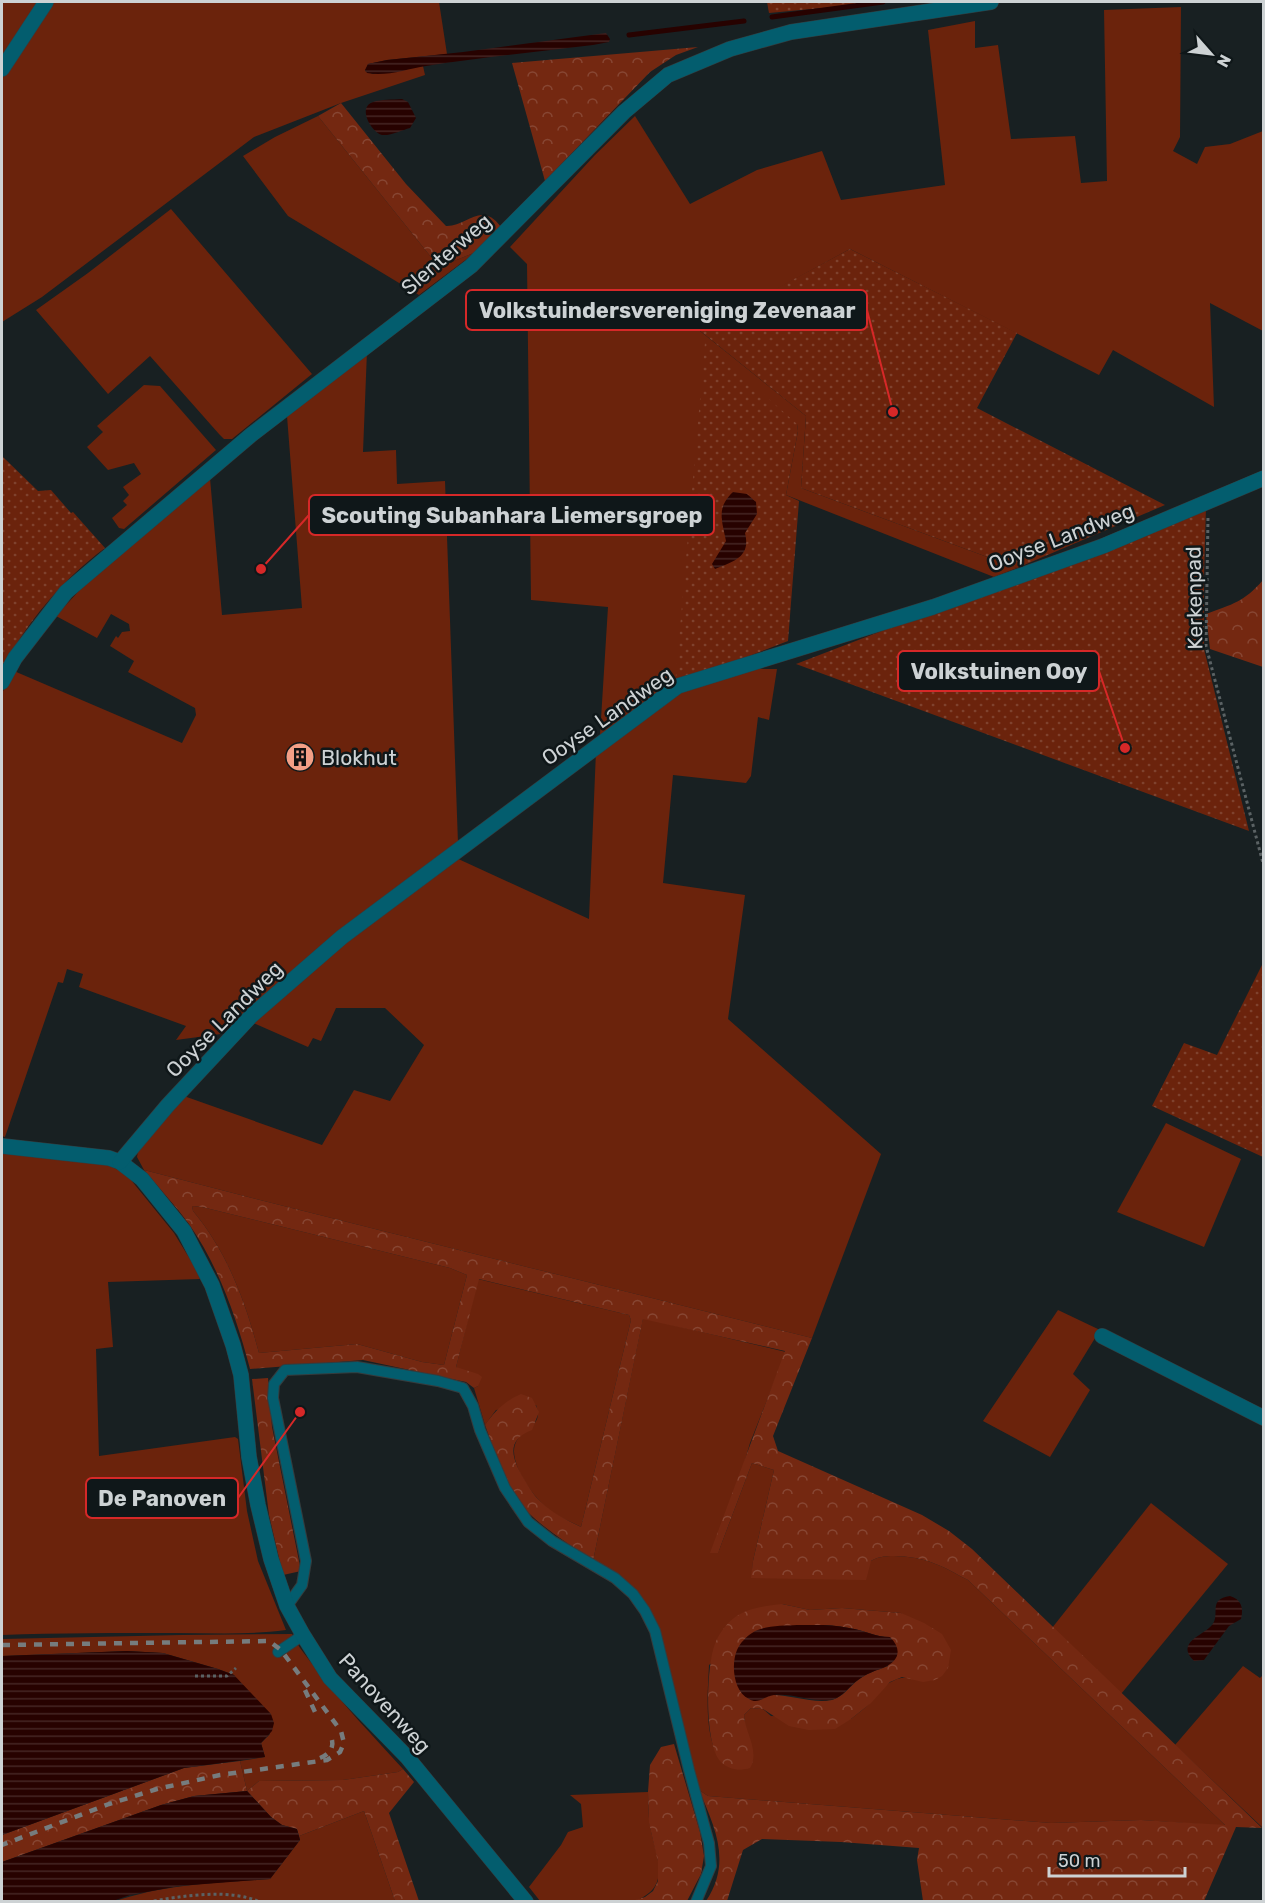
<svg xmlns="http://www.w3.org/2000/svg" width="1265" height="1903" viewBox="0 0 1265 1903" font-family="Rubik,sans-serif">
	<defs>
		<pattern id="forest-crowns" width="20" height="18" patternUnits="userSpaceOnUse" patternTransform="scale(1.5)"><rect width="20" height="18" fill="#742811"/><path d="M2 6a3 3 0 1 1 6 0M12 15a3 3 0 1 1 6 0" fill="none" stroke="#874633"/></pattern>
		<pattern id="garden-dots" width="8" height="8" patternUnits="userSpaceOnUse" patternTransform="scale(1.5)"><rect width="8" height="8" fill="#6b230c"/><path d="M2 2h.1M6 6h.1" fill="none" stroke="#7f422e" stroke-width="1.8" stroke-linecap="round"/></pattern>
		<pattern id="water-rules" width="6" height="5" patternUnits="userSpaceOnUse" patternTransform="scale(1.5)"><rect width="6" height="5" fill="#270200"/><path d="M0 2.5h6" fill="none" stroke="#452624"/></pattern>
	</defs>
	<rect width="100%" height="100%" fill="#182022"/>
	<g fill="#6b230c" fill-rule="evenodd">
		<polygon points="2,2 38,2 2,56"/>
		<polygon points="52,2 439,2 447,54 387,60 368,64 365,71 373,74 423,66 425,75 341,103 254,137 42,297 2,322 2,79"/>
		<polygon points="1181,7 1180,137 1173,151 1197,164 1205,147 1230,144 1263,131 1263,331 1210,303 1214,407 1113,350 1099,375 850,249 700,331 806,416 801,488 1017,568 994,577 786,495 798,431 797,424 675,685 600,735 608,607 531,600 527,264 510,247 595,155 635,116 690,204 757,170 822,151 841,200 945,185 928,30 975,21 975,48 998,45 1011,139 1075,136 1081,183 1107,181 1104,10"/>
		<polygon points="318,116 439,267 476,252 419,295 288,216 243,156 275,137"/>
		<polygon points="171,209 312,374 232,439 224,439 219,434 150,356 108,394 36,310 88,273"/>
		<polygon points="367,351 363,452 396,450 397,484 445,481 458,843 342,930 221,1034 176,1040 186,1026 79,987 83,974 67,969 63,983 58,982 5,1137 2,1136 2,693 14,671 182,743 196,715 195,708 128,672 134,661 110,646 116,636 118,638 122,632 130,631 129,624 111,614 97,638 56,616 87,582 210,478 222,615 302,608 287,416"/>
		<polygon points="144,385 160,386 216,450 124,529 119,528 112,518 127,505 123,501 129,495 123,487 141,474 134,463 108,470 87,447 103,432 97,426"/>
		<path d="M733,669H777L769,720L758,717L751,776L746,783L673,775L663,883L745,895L728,1019L881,1154L812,1338C590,1282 366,1228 144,1170L137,1157L139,1146L181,1095L322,1145L354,1090L390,1101L424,1045L385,1008H336L321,1041L313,1038L308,1047L251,1022L340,942L454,857L589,919L596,751L667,699Z"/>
		<polygon points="1166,1123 1241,1159 1204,1247 1117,1212"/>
		<path d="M2,1152L101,1162L119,1170L131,1180L174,1233L196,1269L200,1279L108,1282L113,1347L96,1349L99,1456L235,1437L238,1439L247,1511L258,1561L286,1630C249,1635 212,1633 175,1633C118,1633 57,1633 2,1635Z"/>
		<path d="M192,1206L202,1207L450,1268L467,1275L444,1365L422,1362L357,1344L259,1353C245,1301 228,1253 193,1211Z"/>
		<path d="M478,1279L629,1315L631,1320L581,1527C572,1522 561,1518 552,1512C536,1501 506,1462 516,1442C524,1426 544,1427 536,1405L496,1410L485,1425L474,1388L478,1386L456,1367Z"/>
		<polygon points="1058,1310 1100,1330 1073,1374 1090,1390 1050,1457 983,1421"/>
		<path d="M643,1318L786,1352L750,1443L718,1553L752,1463L774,1470L753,1561L752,1578L871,1561C884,1552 918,1557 933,1563C945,1567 956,1574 968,1580L1226,1826L1141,1820L1051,1823L708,1796L699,1790L646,1607L593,1561ZM782,1604L810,1610L842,1608L901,1613L948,1667C926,1695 916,1669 893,1681C883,1685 877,1696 869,1704C864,1709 857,1714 851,1719L771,1716L763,1709L751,1708L744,1715L745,1725L748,1736L727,1766C702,1747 708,1693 709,1665Z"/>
		<polygon points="1151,1503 1228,1564 1121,1694 1052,1628"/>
		<path d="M292,1634C298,1647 308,1658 316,1669C343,1705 373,1736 403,1769L398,1772L343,1780L259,1781L247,1791L240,1761L265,1757L261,1743L270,1734L234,1675L218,1669L163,1653L127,1651L2,1656V1639L182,1635Z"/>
		<polygon points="1243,1666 1260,1678 1263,1675 1263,1828 1175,1745"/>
		<path d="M648,1792C649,1803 648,1815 650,1826C656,1858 674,1888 632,1902L540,1901L529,1887L561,1845L568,1832L583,1827L581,1804L570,1795Z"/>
		<path d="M364,1811L395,1901L113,1902C163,1884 217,1883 270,1879L300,1840L299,1836Z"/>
	</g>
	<g fill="url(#forest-crowns)" fill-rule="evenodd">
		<polygon points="698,47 676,55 650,72 545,181 512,63"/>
		<path d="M341,103L406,184L446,226C467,227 481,200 501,227L476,252L439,267L318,116Z"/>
		<path d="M1263,580V667L1210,649L1206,614C1233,604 1244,602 1263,580Z"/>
		<path d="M144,1170C366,1228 590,1282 812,1338L773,1436L778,1451L922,1515L949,1531L972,1549L1262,1828L1236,1827L1204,1901H923L917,1860L919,1848L841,1842L762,1839L743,1850L727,1901H706C732,1862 715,1828 699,1790L708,1796L1051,1823L1141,1820L1225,1825L968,1580C956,1574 945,1567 933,1563C918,1557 884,1552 871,1561L866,1580L751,1578L753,1561L774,1470L752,1463L718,1553H710L785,1351L643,1319L593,1561C567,1542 536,1525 516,1499C501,1478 494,1449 485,1425C495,1411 505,1401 521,1394L532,1398L539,1412L532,1430C505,1440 512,1459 524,1479C529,1487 534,1496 541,1502C552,1513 567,1520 581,1527L631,1320L629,1315L479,1279L456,1367L478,1374L482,1377L478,1386L474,1388L466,1382L363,1360L250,1369C237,1319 219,1267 189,1224C175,1205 159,1188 144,1170ZM192,1206L202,1207L450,1268L467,1275L444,1365L422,1362L357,1344L259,1353C245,1301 228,1253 193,1211Z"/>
		<polygon points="268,1378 272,1427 301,1571 283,1575 269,1515 252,1379"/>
		<path d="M782,1604L810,1610L842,1608L901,1613L924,1623L942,1634L951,1650L948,1668L942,1676L935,1680L923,1682L902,1677L890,1682L871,1703L851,1719L835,1729L809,1730L789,1726L763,1709L751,1708L744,1715C745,1733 760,1751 750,1768C740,1771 728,1770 720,1761C704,1742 706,1667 715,1644C718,1635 726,1624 734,1618C747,1608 765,1606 782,1604ZM797,1625C814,1625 832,1624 849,1628C864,1630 875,1637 890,1637L888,1666C877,1670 867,1673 858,1680C849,1687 843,1697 832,1700C812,1704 790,1694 770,1695Z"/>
		<polygon points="674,1744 700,1832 704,1856 701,1874 687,1901 632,1901 645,1897 653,1891 658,1881 658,1862 649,1823 648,1792 650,1765 661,1747"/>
		<polygon points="240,1761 247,1791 259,1781 343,1780 398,1772 403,1769 414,1782 389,1813 419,1901 395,1901 364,1811 299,1836 297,1829 282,1825 271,1817 247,1791 194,1796 161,1805 2,1862 2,1835 184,1768"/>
	</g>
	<g fill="url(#garden-dots)">
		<polygon points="767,2 886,2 769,13"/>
		<polygon points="850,249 1017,333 977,408 1165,505 1017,568 801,488 806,416 699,330"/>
		<polygon points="705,342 797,424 798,431 786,495 799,501 788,641 675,685"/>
		<path d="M2,456L38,491L51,490L71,513L73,512L105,548C62,580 27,622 2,669Z"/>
		<polygon points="1206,506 1204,577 1204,649 1249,831 796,664"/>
		<polygon points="1263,963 1263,1157 1152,1106 1184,1043 1217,1055"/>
	</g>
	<g fill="url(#water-rules)">
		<path d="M606,33L610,39L609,42L593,45C538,52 482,57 426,66C407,69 386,77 367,73L365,70L368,64L387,60L463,52Z"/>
		<path d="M402,99L408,102L416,118L410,128C402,130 391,136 382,135C371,132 357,107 373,102C381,99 393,100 402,99Z"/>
		<path d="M733,492L747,494L756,502L757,514L745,533C751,557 734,561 715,569L712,564L726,541C722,520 716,508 733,492Z"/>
		<path d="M1230,1596C1241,1599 1244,1608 1241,1619L1229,1626L1204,1660L1194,1661C1175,1642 1203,1636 1212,1625C1221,1615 1207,1599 1230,1596Z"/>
		<path d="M797,1625C814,1625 832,1624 849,1628C864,1630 875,1637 890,1637C902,1649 900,1661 883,1668C874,1671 866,1674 858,1680C848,1687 842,1699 829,1700C810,1702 793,1693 774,1695C765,1696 758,1705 749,1699C733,1691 731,1664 737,1650C740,1643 746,1637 752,1633C764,1625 783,1626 797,1625Z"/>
		<polygon points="127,1651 163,1653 218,1669 234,1675 271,1714 274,1723 272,1731 261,1743 265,1757 184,1768 2,1835 2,1656"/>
		<polygon points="247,1791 271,1817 282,1825 297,1829 300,1840 270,1879 179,1886 130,1895 113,1901 2,1901 2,1862 161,1805 194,1796"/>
	</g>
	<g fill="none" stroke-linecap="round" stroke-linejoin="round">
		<g stroke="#270200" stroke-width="5">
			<polyline points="772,17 883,2"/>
			<polyline points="629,35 744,21"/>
		</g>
		<g stroke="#353c3e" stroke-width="12">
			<g id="service">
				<polyline points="287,1606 302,1585 306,1561 273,1398 274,1384 285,1370 357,1367 438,1381 463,1388 473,1406 480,1430 505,1488 528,1522 552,1541 615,1578 633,1594 645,1611 655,1631 689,1770 709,1843 711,1866 696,1902"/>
				<polyline points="278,1652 303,1635"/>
			</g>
		</g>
		<g stroke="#353c3e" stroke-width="16">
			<g id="minor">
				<polyline points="2,69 46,2"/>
				<polyline points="2,682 15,658 66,592 251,435 471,266 624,112 668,75 730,49 791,32 991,2"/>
				<polyline points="2,1146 109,1158 120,1162 142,1179 184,1231 212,1285 233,1345 241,1375 249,1457 258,1505 271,1559 287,1606 303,1635 330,1678 407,1757 526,1902"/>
				<polyline points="120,1162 168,1105 251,1016 342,937 678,686 933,607 1103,546 1264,478"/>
				<polyline points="1102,1336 1264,1418"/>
			</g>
		</g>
		<g stroke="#5b6264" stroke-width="3" stroke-dasharray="3 3" stroke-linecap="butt">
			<polyline points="1208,518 1206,646 1264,867"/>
			<polyline points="195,1676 227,1676 236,1668"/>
			<path d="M148,1902C181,1896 229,1888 260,1902"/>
		</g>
		<use href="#service" stroke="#035d6e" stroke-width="10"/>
		<use href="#minor" stroke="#035d6e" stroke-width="15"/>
		<g stroke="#767c7e" stroke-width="4.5" stroke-dasharray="8 8" stroke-linecap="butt">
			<polyline points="2,1645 269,1641 281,1650 341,1731 344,1743 340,1752 327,1760 220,1775 157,1789 109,1804 2,1845"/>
			<polyline points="305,1690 315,1712"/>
			<path d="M320,1758C328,1755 334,1749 332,1740"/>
		</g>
	</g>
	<defs>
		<g id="building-disc" transform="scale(1.5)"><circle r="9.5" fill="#f39f86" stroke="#0f1719"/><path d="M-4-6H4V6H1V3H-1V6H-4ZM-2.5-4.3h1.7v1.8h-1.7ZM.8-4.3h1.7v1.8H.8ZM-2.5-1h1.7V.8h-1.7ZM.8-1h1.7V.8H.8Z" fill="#111"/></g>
	</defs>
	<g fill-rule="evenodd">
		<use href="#building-disc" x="300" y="757"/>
	</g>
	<g text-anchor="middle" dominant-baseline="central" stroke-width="5" stroke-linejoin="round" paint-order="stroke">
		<g font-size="21" fill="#cdd2d4" stroke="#0f1719">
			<text transform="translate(446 254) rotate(-41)">Slenterweg</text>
			<text transform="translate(1061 537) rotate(-21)">Ooyse Landweg</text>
			<text transform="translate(1194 598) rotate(-91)">Kerkenpad</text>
			<text transform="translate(607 716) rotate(-35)">Ooyse Landweg</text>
			<text transform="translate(224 1019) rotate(-45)">Ooyse Landweg</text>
			<text transform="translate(385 1703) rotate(48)">Panovenweg</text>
		</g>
		<g font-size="21" fill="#cdd2d4" stroke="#0f1719" text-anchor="start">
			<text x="321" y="757">Blokhut</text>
		</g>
	</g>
	<path fill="none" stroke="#d62828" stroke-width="2" d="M893 412L867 310M261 569L309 515M1125 748L1099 671M300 1412L238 1498"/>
	<g fill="#d62828" stroke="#0f1719" stroke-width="2">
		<circle cx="893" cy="412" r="6"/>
		<circle cx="261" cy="569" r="6"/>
		<circle cx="1125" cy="748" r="6"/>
		<circle cx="300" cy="1412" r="6"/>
	</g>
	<g fill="#0f1719" stroke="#d62828" stroke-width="2">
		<rect x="466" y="290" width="401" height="40" rx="6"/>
		<rect x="309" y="495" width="405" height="40" rx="6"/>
		<rect x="898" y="651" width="201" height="40" rx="6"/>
		<rect x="86" y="1478" width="152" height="40" rx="6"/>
	</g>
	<g font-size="22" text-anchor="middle" font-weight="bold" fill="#cdd2d4">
		<text x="667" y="318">Volkstuindersvereniging Zevenaar</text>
		<text x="512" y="523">Scouting Subanhara Liemersgroep</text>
		<text x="999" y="679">Volkstuinen Ooy</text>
		<text x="162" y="1506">De Panoven</text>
	</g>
	<rect width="1265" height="1903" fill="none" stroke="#cdd2d4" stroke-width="6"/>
	<g transform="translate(1211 54) rotate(118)" stroke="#0f1719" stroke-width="4.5" paint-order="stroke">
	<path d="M0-4.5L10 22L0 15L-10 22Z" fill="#cdd2d4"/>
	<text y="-9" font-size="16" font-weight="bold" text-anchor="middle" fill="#cdd2d4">N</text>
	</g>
	<path d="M1049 1867v9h136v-9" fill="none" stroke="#cdd2d4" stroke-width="3"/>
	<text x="1058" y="1867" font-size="18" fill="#cdd2d4" stroke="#0f1719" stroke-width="4.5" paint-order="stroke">50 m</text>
</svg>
